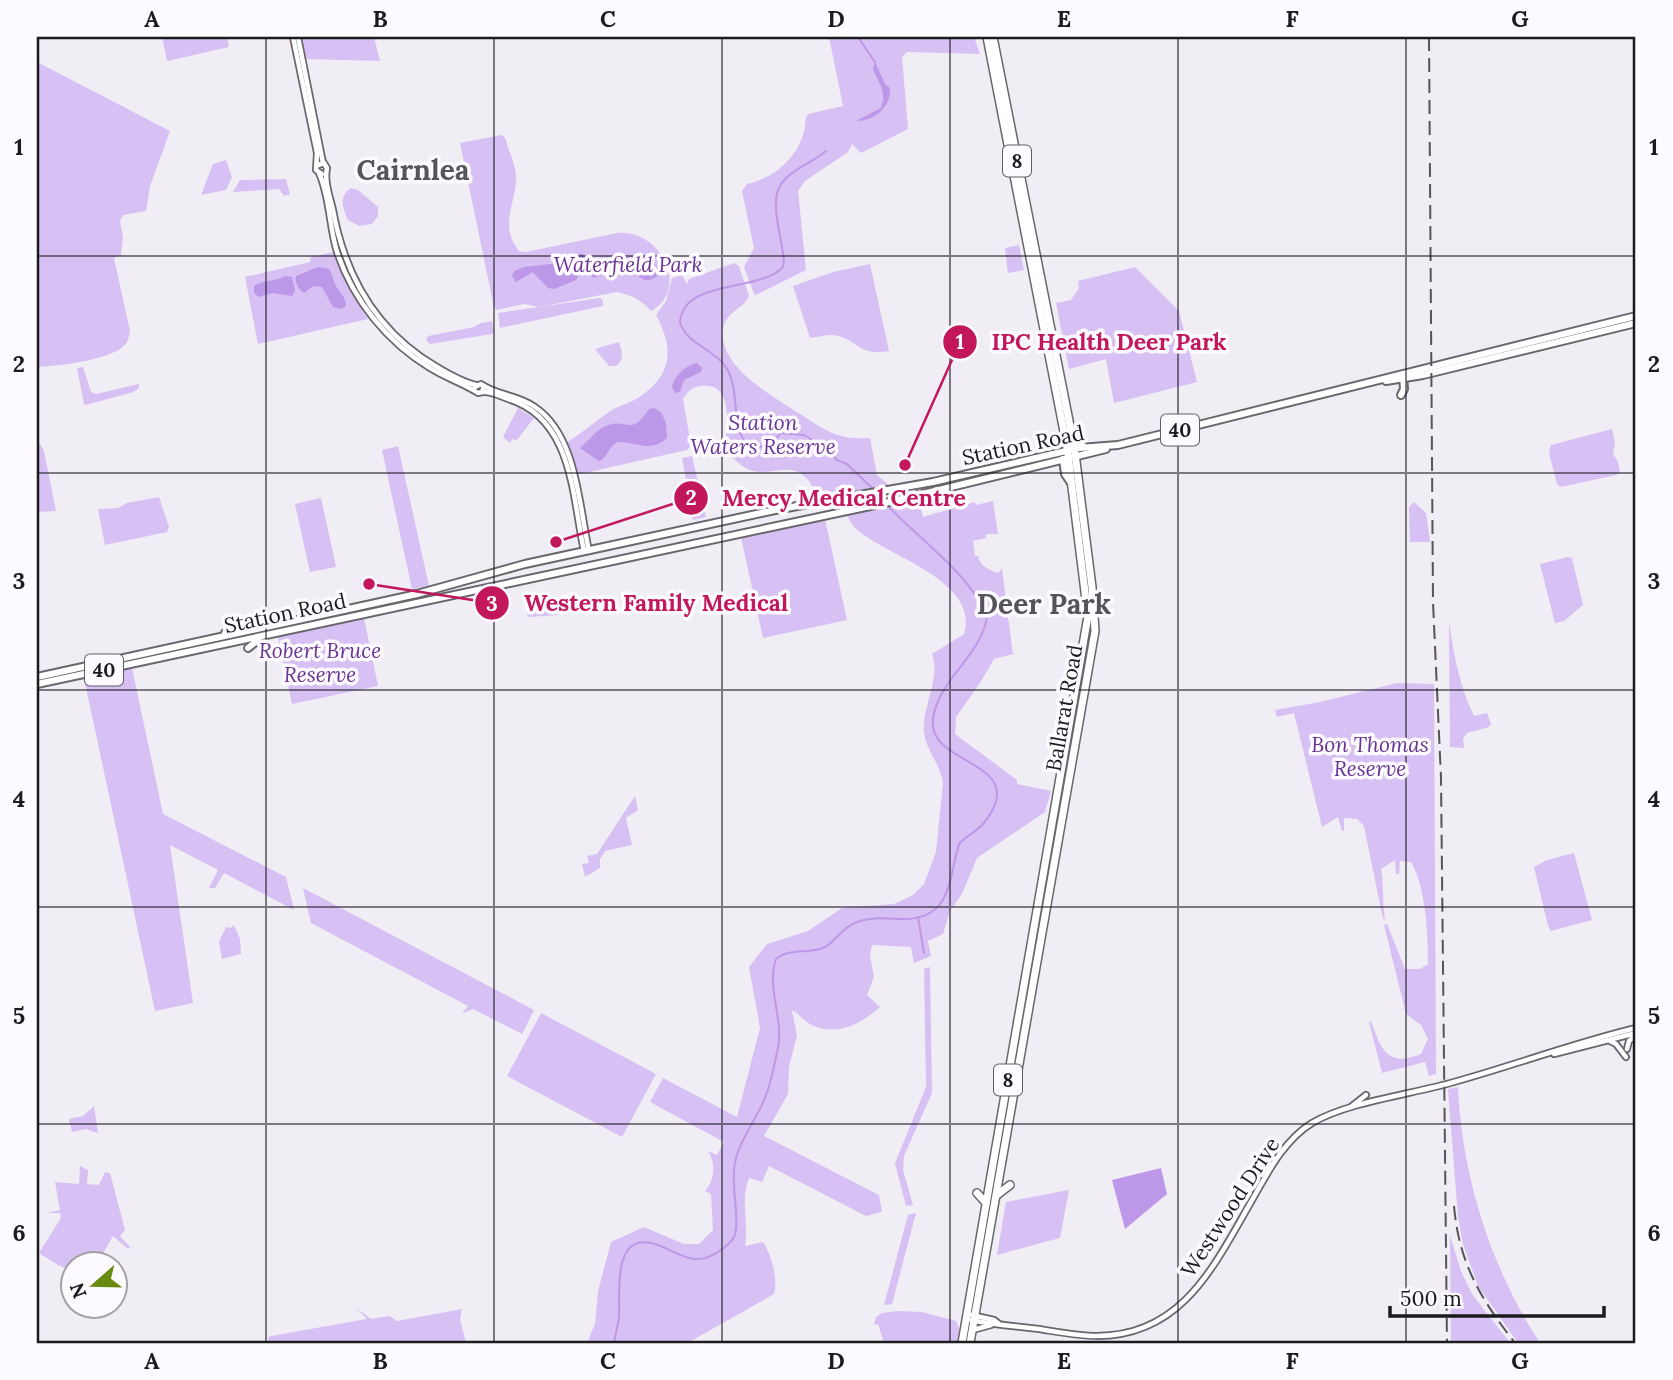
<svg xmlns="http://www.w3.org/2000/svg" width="1673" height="1380" viewBox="0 0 1673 1380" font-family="Lora,serif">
	<rect width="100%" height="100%" fill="#f0edf5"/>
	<g fill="#d7c0f3">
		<polygon points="162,37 227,37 229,47 167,61"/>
		<polygon points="300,37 374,37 380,61 306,59"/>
		<path d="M829,37H974L980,54L907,52L902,57L908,129L861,153L852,144L848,152L805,181L798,191L806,270L756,295L754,294L744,267L754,248L742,191L747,184C772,179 795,160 803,135C806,127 804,120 808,114L843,106Z"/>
		<path d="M37,62L170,131L150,186L146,211L123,215L120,221L123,237L121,255L114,258L130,331C129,334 129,338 127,342C117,360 57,366 37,367Z"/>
		<path d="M502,135C508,140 506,143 509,150C512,158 515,166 516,176C517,202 498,225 519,251L526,252L617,233C662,229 690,290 651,311C641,300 632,295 617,292L539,307L524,304L496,310L494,307L460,143Z"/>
		<polygon points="226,160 232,177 226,190 201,195 213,164"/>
		<polygon points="286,179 290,195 285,195 285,197 279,189 233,192 240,180"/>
		<path d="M351,188L358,190L378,207V216L372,224L359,226L348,220C343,208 338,197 351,188Z"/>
		<polygon points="1019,245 1024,270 1008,273 1005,248"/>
		<polygon points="334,252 347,283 368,319 258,344 245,277 310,262 311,257"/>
		<path d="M734,263L739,266L749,296C743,310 726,311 723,329C718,366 770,394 795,411C807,418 819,427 832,433C845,438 856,439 870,438L877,475L890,486L819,500C815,494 813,486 808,480C791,460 771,477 750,470C741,467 732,456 724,450C727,430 735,381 701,386C692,387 688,391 683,399L691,445L687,450L576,475L567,442C583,433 596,420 612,410C621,405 633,402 641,396C674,372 673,347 656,315L666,301L672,278L682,275L687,284L689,279Z"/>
		<path d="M870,264L889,351C857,357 857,337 832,335C825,335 817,337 810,338L793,286L833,272Z"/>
		<polygon points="1135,267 1179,311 1197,382 1114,403 1106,359 1069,369 1056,303 1071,300 1079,288 1078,281"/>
		<polygon points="600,298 603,300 603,306 500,328 498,313"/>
		<polygon points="492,321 494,332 492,334 430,344 426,340 428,336 474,327 481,323"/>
		<path d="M619,342C622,352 625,359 616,366H609L595,349Z"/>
		<polygon points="83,367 91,392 96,394 139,384 139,388 133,392 86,405 84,404 77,368"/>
		<polygon points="518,408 534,418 517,440 512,439 510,443 503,437"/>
		<polygon points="1612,429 1615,443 1613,454 1618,462 1620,472 1616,475 1561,487 1557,484 1549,453 1551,445"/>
		<polygon points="37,439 44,451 56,511 37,512"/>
		<polygon points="398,446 429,586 412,589 382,450"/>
		<polygon points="692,456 706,517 693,520 682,458"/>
		<polygon points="159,497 169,527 167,532 105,545 98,509 118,508 127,503"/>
		<path d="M918,497L923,517L975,502L976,505L993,501L998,534H986V538L973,541L975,556H978C980,566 989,570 998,573L1002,568L1006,601L1025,597L1027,604L1007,609L1013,654L994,659L980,683L956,717L955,734L1017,780V784L1051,791L1045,812L977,858L962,894L950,911L943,934L928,941L931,956L914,963L911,947L872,945L870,955L874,977L867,995L880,1007C862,1023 839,1036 814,1026C806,1023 799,1014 792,1010L797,1036L789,1067L788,1094L764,1136L879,1195L882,1212L866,1216L769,1166L762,1182L749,1178C740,1201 749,1221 745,1246L763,1242C772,1256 778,1278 774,1294L691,1341L678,1343H587L595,1324L598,1291L611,1242L644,1227L684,1244H699L713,1230L711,1194L705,1191C715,1180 716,1163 708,1151L717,1155L724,1142L650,1102L663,1078L737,1117L760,1028L749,967L767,944L808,931L842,908L894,904L913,895L924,884L936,852L943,783C941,764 925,750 924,731C922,706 941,679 932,654L964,634C983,571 851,549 848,515L851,514Z"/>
		<polygon points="321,498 336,567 310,572 295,504"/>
		<polygon points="1414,502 1426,513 1430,542 1410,542 1409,507"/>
		<polygon points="825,519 847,620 763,638 741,537"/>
		<polygon points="1568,557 1572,558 1583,605 1564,621 1555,623 1540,564"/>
		<polygon points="536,599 554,607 560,615 527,617 528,612"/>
		<polygon points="364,618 378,686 292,704 278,637"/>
		<path d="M1449,622C1454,655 1459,685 1474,716L1487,713L1491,724L1489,727L1467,733L1463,739L1464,748L1450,747Z"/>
		<polygon points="132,668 163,814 286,877 294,910 224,873 215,888 209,888 218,870 170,845 193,1003 155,1011 84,678"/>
		<path d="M1397,683L1434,684L1436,1074L1429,1076L1425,1062L1382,1073L1369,1022L1371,1021C1381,1049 1387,1068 1421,1054L1428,1039L1421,1025L1406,1014L1384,925L1387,924L1405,969H1420L1428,964C1428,934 1426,888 1411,862L1400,861L1399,874H1396L1395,860L1381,869C1384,886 1382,902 1385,919H1383L1364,826L1357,819L1344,818V831H1342L1338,817L1322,827L1294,713L1277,717L1275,710L1320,702Z"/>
		<polygon points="635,796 638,810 626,818 632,845 605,851 600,859 600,868 585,877 582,864 589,863 587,856 597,854"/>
		<polygon points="1574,853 1592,920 1551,931 1548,926 1534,867 1547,860"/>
		<polygon points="303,888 534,1010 522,1034 473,1009 462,1014 468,1006 311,923"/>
		<polygon points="234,925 240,939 241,954 222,959 219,942 226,927 231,928"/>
		<polygon points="930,967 932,1093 904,1156 903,1170 913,1205 906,1206 895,1163 926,1087 924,969"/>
		<polygon points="541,1013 656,1074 622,1137 507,1076"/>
		<path d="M1458,1087C1462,1177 1491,1268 1540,1343H1518L1478,1286L1463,1244L1458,1217L1448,1089Z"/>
		<polygon points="94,1106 98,1133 86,1129 72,1132 69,1119 83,1116"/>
		<polygon points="80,1166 88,1170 87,1184 99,1185 105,1172 110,1173 125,1230 120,1236 130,1247 128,1249 113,1236 97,1264 74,1264 73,1271 58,1265 39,1253 61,1218 60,1213 46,1213 60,1210 55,1182 79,1184"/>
		<polygon points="1069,1190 1060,1238 997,1255 1006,1202"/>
		<polygon points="916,1213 892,1304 884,1305 908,1215"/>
		<polygon points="1450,1236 1461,1271 1472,1294 1510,1343 1451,1343"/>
		<polygon points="356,1308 371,1319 389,1316 397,1321 462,1309 460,1319 466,1343 262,1343 269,1342 268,1337 271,1336 367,1319"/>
		<polygon points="898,1311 922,1312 956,1321 959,1328 960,1343 884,1343 878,1324 874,1325 876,1317 882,1313"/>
	</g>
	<g fill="#bd97e8">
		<path d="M875,62L885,84L890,88C891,107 875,121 856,121L881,108C887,91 879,84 873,69Z"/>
		<polygon points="582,253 587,259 576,280 554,289 548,288 533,272 516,282 512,276 514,271 524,267 560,263"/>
		<path d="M639,254L650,258L659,270V275C650,281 646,283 637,275C620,276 611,271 593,278L590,271L604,267L614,255L627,257Z"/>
		<path d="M318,267L329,269C333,275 333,280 336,286C340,294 346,296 346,306L341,309L333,307L322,287L313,286L304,293C299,291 294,281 296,276Z"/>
		<path d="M285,276L292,277L295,290L292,296L272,293L259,297L254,293V286C263,280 275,282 285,276Z"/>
		<path d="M697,363L702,368L701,372L684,380L680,392L675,393L672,387C674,376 686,365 697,363Z"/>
		<path d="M654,408L661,412L666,423L667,438C651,453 637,442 618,442C608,446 608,458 599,461L580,448C588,442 596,430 606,426C627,417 630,438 649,409Z"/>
		<polygon points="1161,1168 1167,1194 1125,1229 1112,1180"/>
	</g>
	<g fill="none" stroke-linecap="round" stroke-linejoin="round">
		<g stroke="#bd97e8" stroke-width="2">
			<polyline points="858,37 875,62"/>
			<path d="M826,151C811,164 790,169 780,186C767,207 790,260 782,268C759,292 682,279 680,323C688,345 714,349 726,367C740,390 731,418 744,441L758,448L771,443L781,433L804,435L827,449L837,460L847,464L874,490"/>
			<polyline points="918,917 924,953"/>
			<path d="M614,1343C615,1335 618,1326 619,1317C620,1300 614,1249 638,1243C667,1237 685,1274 718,1252C724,1248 731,1243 734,1237C741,1222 730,1183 735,1163C739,1141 756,1120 764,1100C771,1085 774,1065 778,1048C784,1018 766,989 776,959C788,948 808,954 823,948C836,942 842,927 857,922C871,917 885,918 900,919C952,921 948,880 959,844C966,836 976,832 983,824C1035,760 926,767 933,719C938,679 982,656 987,616C969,573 919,539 887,505"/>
		</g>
		<g stroke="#69666d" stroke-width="8">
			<g id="secondary">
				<polyline points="293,37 317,153 316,170 322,174"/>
				<polyline points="298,37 323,163"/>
				<path d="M318,165L324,163L327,168C324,181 330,197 333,210C345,276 377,332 437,367C449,374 462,382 476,385"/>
				<path d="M319,173C330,197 329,227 337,252C353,300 387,342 430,368C445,378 463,383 478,393L482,392L484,386"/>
				<path d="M475,387L481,384C496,395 519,395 535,407C577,435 579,506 589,551"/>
				<path d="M483,392C491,391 500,396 508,399C573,419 572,496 584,551"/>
				<polyline points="1610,1041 1616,1044 1626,1057"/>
				<polyline points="1627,1049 1629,1041 1636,1035"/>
				<polyline points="1554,1054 1636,1033"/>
				<polyline points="1352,1106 1366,1095"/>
				<polyline points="967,1314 994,1320 998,1323"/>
				<path d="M971,1320C994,1325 1016,1326 1039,1329C1058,1332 1078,1336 1097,1336C1182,1336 1214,1266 1251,1202C1267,1174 1283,1141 1312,1123C1347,1102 1413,1094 1454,1082C1515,1065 1574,1043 1636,1028"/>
				<polyline points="973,1330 991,1325"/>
			</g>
		</g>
		<g stroke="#69666d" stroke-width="10">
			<g id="primary">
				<polyline points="1386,381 1423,375 1636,323"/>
				<polyline points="1401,395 1404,389 1403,376"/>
				<polyline points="1072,433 1084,447"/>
				<polyline points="1063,459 1065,474 1071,483"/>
				<polyline points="225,633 236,624"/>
				<polyline points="248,648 258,640"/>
				<polyline points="37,677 417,594 525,564 775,510 933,482 1079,448 1118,445 1636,316"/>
				<polyline points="37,684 894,501 1106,449"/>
			</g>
		</g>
		<g stroke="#69666d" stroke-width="10">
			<g id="highway">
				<polyline points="977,1193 986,1203"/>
				<polyline points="997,1195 1010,1185"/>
				<polyline points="962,1343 1088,616 1067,447 987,37"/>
				<polyline points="970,1343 1095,631 1092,587 1074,446 993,37"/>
			</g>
		</g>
		<use href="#secondary" stroke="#fff" stroke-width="4.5"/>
		<use href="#primary" stroke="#fff" stroke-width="6"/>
		<use href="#highway" stroke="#fff" stroke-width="7"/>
		<g stroke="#565459" stroke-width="2" stroke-dasharray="14 7" stroke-linecap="butt">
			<polyline points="1429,37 1433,602 1441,778 1447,1343"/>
			<path d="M1454,1206C1459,1264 1481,1299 1515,1343"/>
		</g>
	</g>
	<path fill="none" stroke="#1b1a1d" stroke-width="2" stroke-opacity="0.55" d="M266,37V1343M494,37V1343M722,37V1343M950,37V1343M1178,37V1343M1406,37V1343M37,256H1636M37,473H1636M37,690H1636M37,907H1636M37,1124H1636"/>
	<g text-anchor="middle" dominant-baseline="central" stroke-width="7" stroke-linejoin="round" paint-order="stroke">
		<g fill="#fdfbff" stroke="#5f5e61" stroke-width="2">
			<rect x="1003" y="145.5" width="28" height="31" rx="5"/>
			<rect x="1161" y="414.5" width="38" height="31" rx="5"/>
			<rect x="85" y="654.5" width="38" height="31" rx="5"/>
			<rect x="994" y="1064.5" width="28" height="31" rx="5"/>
		</g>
		<g font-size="19" font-weight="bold" fill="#1b1a1d">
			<text x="1017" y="161">8</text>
			<text x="1180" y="430">40</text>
			<text x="104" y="670">40</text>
			<text x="1008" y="1080">8</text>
		</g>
		<g font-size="21" font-style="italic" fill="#673493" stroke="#fdfbff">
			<text x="628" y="264">Waterfield Park</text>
			<text x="763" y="422">Station<tspan x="763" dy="24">Waters Reserve</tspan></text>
			<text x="320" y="650">Robert Bruce<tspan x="320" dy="24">Reserve</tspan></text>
			<text x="1370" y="744">Bon Thomas<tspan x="1370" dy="24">Reserve</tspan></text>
		</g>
		<g font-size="21" fill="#1b1a1d" stroke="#fdfbff">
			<text transform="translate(1023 445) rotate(-12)">Station Road</text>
			<text transform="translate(285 613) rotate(-12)">Station Road</text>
			<text transform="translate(1064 708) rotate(-80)">Ballarat Road</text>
			<text transform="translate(1230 1207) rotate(-57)">Westwood Drive</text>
		</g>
		<g font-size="28" font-weight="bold" fill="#56535a" stroke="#fdfbff">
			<text x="413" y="170">Cairnlea</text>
			<text x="1044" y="604">Deer Park</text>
		</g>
	</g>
	<path fill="none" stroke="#c2185b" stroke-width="2.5" d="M905 465L960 342M556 542L691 498M369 584L492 603"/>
	<g fill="#c2185b" stroke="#fdfbff" stroke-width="2.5">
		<circle cx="905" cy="465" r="7"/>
		<circle cx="556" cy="542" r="7"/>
		<circle cx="369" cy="584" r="7"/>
		<circle cx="960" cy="342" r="18"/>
		<circle cx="691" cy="498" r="18"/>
		<circle cx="492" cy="603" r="18"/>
	</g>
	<g font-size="21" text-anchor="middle" font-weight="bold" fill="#fff">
		<text x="960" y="349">1</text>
		<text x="691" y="505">2</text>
		<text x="492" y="611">3</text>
	</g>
	<g font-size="23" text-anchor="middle" font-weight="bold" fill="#c2185b" stroke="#fdfbff" stroke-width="7" stroke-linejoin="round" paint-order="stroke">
		<text x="1109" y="350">IPC Health Deer Park</text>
		<text x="844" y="506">Mercy Medical Centre</text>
		<text x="656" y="611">Western Family Medical</text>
	</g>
	<rect width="1673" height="1380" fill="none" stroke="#fdfbff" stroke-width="77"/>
	<g transform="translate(94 1285) rotate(250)"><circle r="33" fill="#fdfbff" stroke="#a3a1a5" stroke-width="2"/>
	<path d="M0-5L12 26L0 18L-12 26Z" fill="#698b0f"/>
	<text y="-10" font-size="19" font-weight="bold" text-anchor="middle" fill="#1b1a1d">N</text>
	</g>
	<path d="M1390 1306v10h214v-10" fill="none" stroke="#1b1a1d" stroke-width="3.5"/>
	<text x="1400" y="1306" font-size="21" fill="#1b1a1d" stroke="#fdfbff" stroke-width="5" paint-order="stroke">500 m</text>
	<rect x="38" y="38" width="1596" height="1304" fill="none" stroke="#1b1a1d" stroke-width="2.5"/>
	<g font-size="23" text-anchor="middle" font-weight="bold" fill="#1b1a1d">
		<text x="152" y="27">A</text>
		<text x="380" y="27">B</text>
		<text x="608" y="27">C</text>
		<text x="836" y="27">D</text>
		<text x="1064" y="27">E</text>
		<text x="1292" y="27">F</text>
		<text x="1520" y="27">G</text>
		<text x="19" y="155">1</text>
		<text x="1654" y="155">1</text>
		<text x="19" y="372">2</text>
		<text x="1654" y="372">2</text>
		<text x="19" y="589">3</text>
		<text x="1654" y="589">3</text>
		<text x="19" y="807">4</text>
		<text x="1654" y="807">4</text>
		<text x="19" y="1024">5</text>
		<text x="1654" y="1024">5</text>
		<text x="19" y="1241">6</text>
		<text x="1654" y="1241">6</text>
		<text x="152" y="1369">A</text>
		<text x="380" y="1369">B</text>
		<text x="608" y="1369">C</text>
		<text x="836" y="1369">D</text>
		<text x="1064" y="1369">E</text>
		<text x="1292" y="1369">F</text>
		<text x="1520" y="1369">G</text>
	</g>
</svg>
